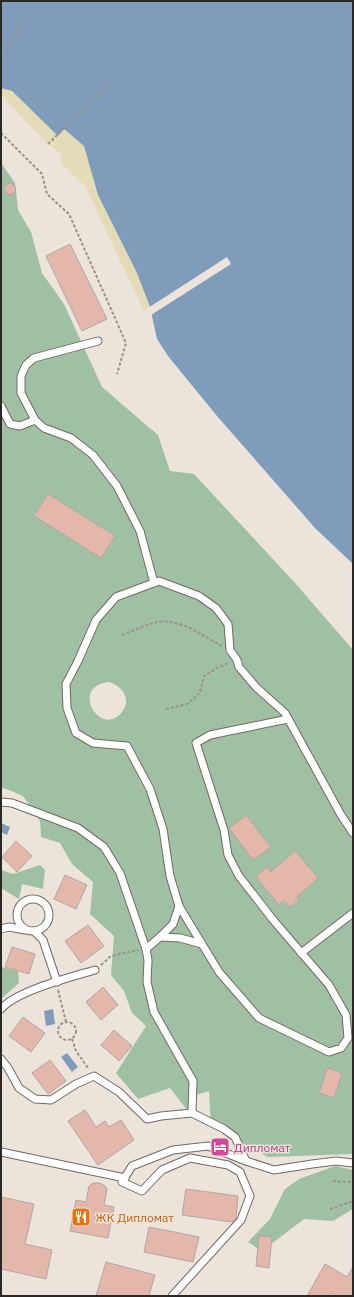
<svg xmlns="http://www.w3.org/2000/svg" width="354" height="1297" viewBox="0 0 354 1297" font-family="'IBM Plex Sans',sans-serif">
	<rect width="100%" height="100%" fill="#ece3db"/>
	<g fill="#a0c0a3" fill-rule="evenodd">
		<path d="M1,163L15,183L18,210L31,232L42,273L64,304L102,387L158,435L170,471L194,474L296,584L353,650V1154L268,1157L211,1126L209,1091L193,1096L187,1110L170,1088L138,1099L116,1073L146,1026L132,1013L124,991L111,975L114,936L90,914L93,882L72,864L60,843L41,837L40,821L23,796L7,789L1,788ZM48,494L115,536L34,515ZM108,682C122,685 132,699 122,712C101,739 69,687 108,682ZM295,851L318,878L297,897L299,900L290,907L284,901L279,904L256,877L267,867L271,872Z"/>
		<polygon points="40,865 45,870 43,889 22,884 19,899 1,888 1,870 13,874"/>
		<polygon points="1,967 18,971 19,983 1,999"/>
		<polygon points="335,1166 353,1170 353,1208 351,1210 333,1221 304,1219 270,1245 257,1248 248,1242 270,1219 285,1189 299,1179"/>
	</g>
	<polygon fill="#e5dbb6" points="1,88 12,91 57,135 64,129 84,146 98,195 137,273 150,307 144,311 85,186 62,164 61,154 48,144 1,95"/>
	<g fill="#809cbb">
		<polygon points="1,1 353,1 353,564 315,528 217,416 168,356 157,339 150,307 137,273 98,195 84,146 64,129 58,136 12,91 1,88"/>
		<polygon points="1,823 10,827 7,835 1,832"/>
		<polygon points="53,1009 55,1024 46,1026 44,1011"/>
		<polygon points="67,1053 78,1067 72,1072 61,1057"/>
	</g>
	<polygon fill="#ece3db" points="227,257 231,264 151,315 148,308"/>
	<g fill="#e4b7ab" stroke="#b2a6a3">
		<circle cx="10" cy="189" r="5.5"/>
		<polygon points="70,244 107,319 82,331 46,256"/>
		<polygon points="48,494 115,536 101,558 34,516"/>
		<polygon points="246,815 271,847 253,860 229,828"/>
		<polygon points="16,841 32,856 17,872 2,857"/>
		<polygon points="295,851 318,878 297,897 299,899 290,907 284,900 279,905 256,877 267,867 271,872"/>
		<polygon points="65,875 87,885 76,909 54,899"/>
		<polygon points="88,925 104,946 81,963 65,941"/>
		<polygon points="12,947 35,954 29,974 5,967"/>
		<polygon points="103,987 118,1005 101,1020 86,1002"/>
		<polygon points="23,1017 45,1033 31,1052 9,1036"/>
		<polygon points="114,1030 132,1046 119,1061 101,1045"/>
		<polygon points="50,1060 66,1081 48,1094 32,1073"/>
		<polygon points="327,1068 342,1073 334,1098 319,1093"/>
		<polygon points="85,1110 96,1127 105,1121 109,1127 121,1120 134,1140 98,1165 68,1121"/>
		<polygon points="93,1183 99,1183 104,1185 107,1189 104,1205 114,1207 108,1238 70,1231 76,1200 86,1202 89,1186"/>
		<polygon points="186,1189 238,1196 236,1219 232,1222 182,1215"/>
		<polygon points="1,1197 34,1204 25,1244 52,1250 46,1279 1,1269"/>
		<polygon points="149,1227 199,1237 193,1262 144,1252"/>
		<polygon points="259,1236 272,1237 269,1268 256,1266"/>
		<polygon points="106,1262 155,1275 149,1296 96,1296"/>
		<polygon points="325,1264 347,1277 353,1267 353,1296 337,1296 331,1293 329,1296 307,1296"/>
	</g>
	<g fill="none" stroke-linecap="round" stroke-linejoin="round">
		<g stroke="#716962" stroke-width="9">
			<g id="lane">
				<polyline points="98,341 34,358 26,365 21,376 21,393 35,420 44,428 71,438 93,455 117,486 140,531 154,583"/>
				<polyline points="1,406 10,424 20,426 35,420"/>
				<polyline points="1,802 12,803 78,828 104,847 120,873 146,949 148,960 147,982 154,1012 193,1081 192,1113"/>
				<circle cx="33" cy="915" r="16"/>
				<polyline points="1,929 9,927 25,930"/>
				<polyline points="34,931 43,940 57,982"/>
				<polyline points="160,937 180,938 202,944 219,972 259,1018 329,1052 341,1048 348,1038 346,1015 329,985 274,921 239,876 228,855 224,830 196,743 210,735 288,719"/>
				<polyline points="202,944 179,906 170,876 163,829 150,789 127,746 93,743 76,733 67,708 66,684 78,661 96,620 116,597 159,581 199,596 216,608 228,624 230,650 237,660 239,667 256,687 285,713 341,815 353,833"/>
				<polyline points="146,949 160,937 173,924 179,906"/>
				<polyline points="301,953 353,913"/>
				<path d="M1,1009C16,991 71,977 95,970"/>
				<polyline points="1,1059 8,1068 19,1088 35,1099 51,1100 76,1084 94,1076 119,1092 147,1119 161,1116 192,1113 224,1129 235,1137 246,1161 274,1170 312,1164 336,1161 353,1163"/>
				<polyline points="1,1152 125,1178"/>
				<polyline points="172,1296 241,1220 250,1196 240,1172 228,1165 190,1158 162,1170 142,1191 122,1182 132,1166 173,1150 208,1146 246,1161"/>
			</g>
		</g>
		<g stroke="#99928c" stroke-width="2" stroke-dasharray="3 2" stroke-linecap="butt">
			<polyline points="1,58 28,17"/>
			<polyline points="1,133 42,174 47,194 69,214 126,343 117,374"/>
			<polyline points="48,144 112,82"/>
			<path d="M122,635C132,631 143,626 153,623C178,616 201,635 222,646"/>
			<polyline points="166,709 187,704 200,693 204,676 217,668 229,663"/>
			<polyline points="101,965 111,956 139,950"/>
			<polyline points="58,990 66,1022"/>
			<circle cx="67" cy="1031" r="9"/>
			<polyline points="72,1039 76,1051 88,1068"/>
			<polyline points="333,1181 353,1182"/>
			<polyline points="330,1209 353,1201"/>
		</g>
		<use href="#lane" stroke="#fff" stroke-width="7"/>
	</g>
	<defs>
		<g id="hotel-square" transform="scale(1)"><rect x="-9" y="-9" width="18" height="18" rx="4" fill="#d1479c" stroke="#ece3db"/><path d="M-6-4.5h1.5V1H6V5H4.5V3h-9V5H-6ZM-4 0a1.8 1.8 0 1 1 3.6 0ZM.5 0V-2.5h3Q6-2.5 6 0Z" fill="#fff"/></g>
		<g id="restaurant-square" transform="scale(1)"><rect x="-9" y="-9" width="18" height="18" rx="4" fill="#e8710a" stroke="#ece3db"/><path d="M-5-6h1v4h1v-4h1v4h1v-4h1v5L-1.5 .5V6h-2V.5L-5-1ZM5-6V6H3V1.5H1.5Q1.5-4 5-6Z" fill="#fff"/></g>
	</defs>
	<g fill-rule="evenodd">
		<use href="#hotel-square" x="220" y="1147"/>
		<use href="#restaurant-square" x="81" y="1217"/>
	</g>
	<g text-anchor="middle" dominant-baseline="central" stroke-width="3" stroke-linejoin="round" paint-order="stroke">
		<g font-size="12" fill="#b23c85" stroke="#ece3db" text-anchor="start">
			<text x="234" y="1147">Дипломат</text>
		</g>
		<g font-size="12" fill="#c56008" stroke="#ece3db" text-anchor="start">
			<text x="95" y="1217">ЖК Дипломат</text>
		</g>
	</g>
	<rect width="354" height="1297" fill="none" stroke="#2a2724" stroke-width="4"/>
</svg>
